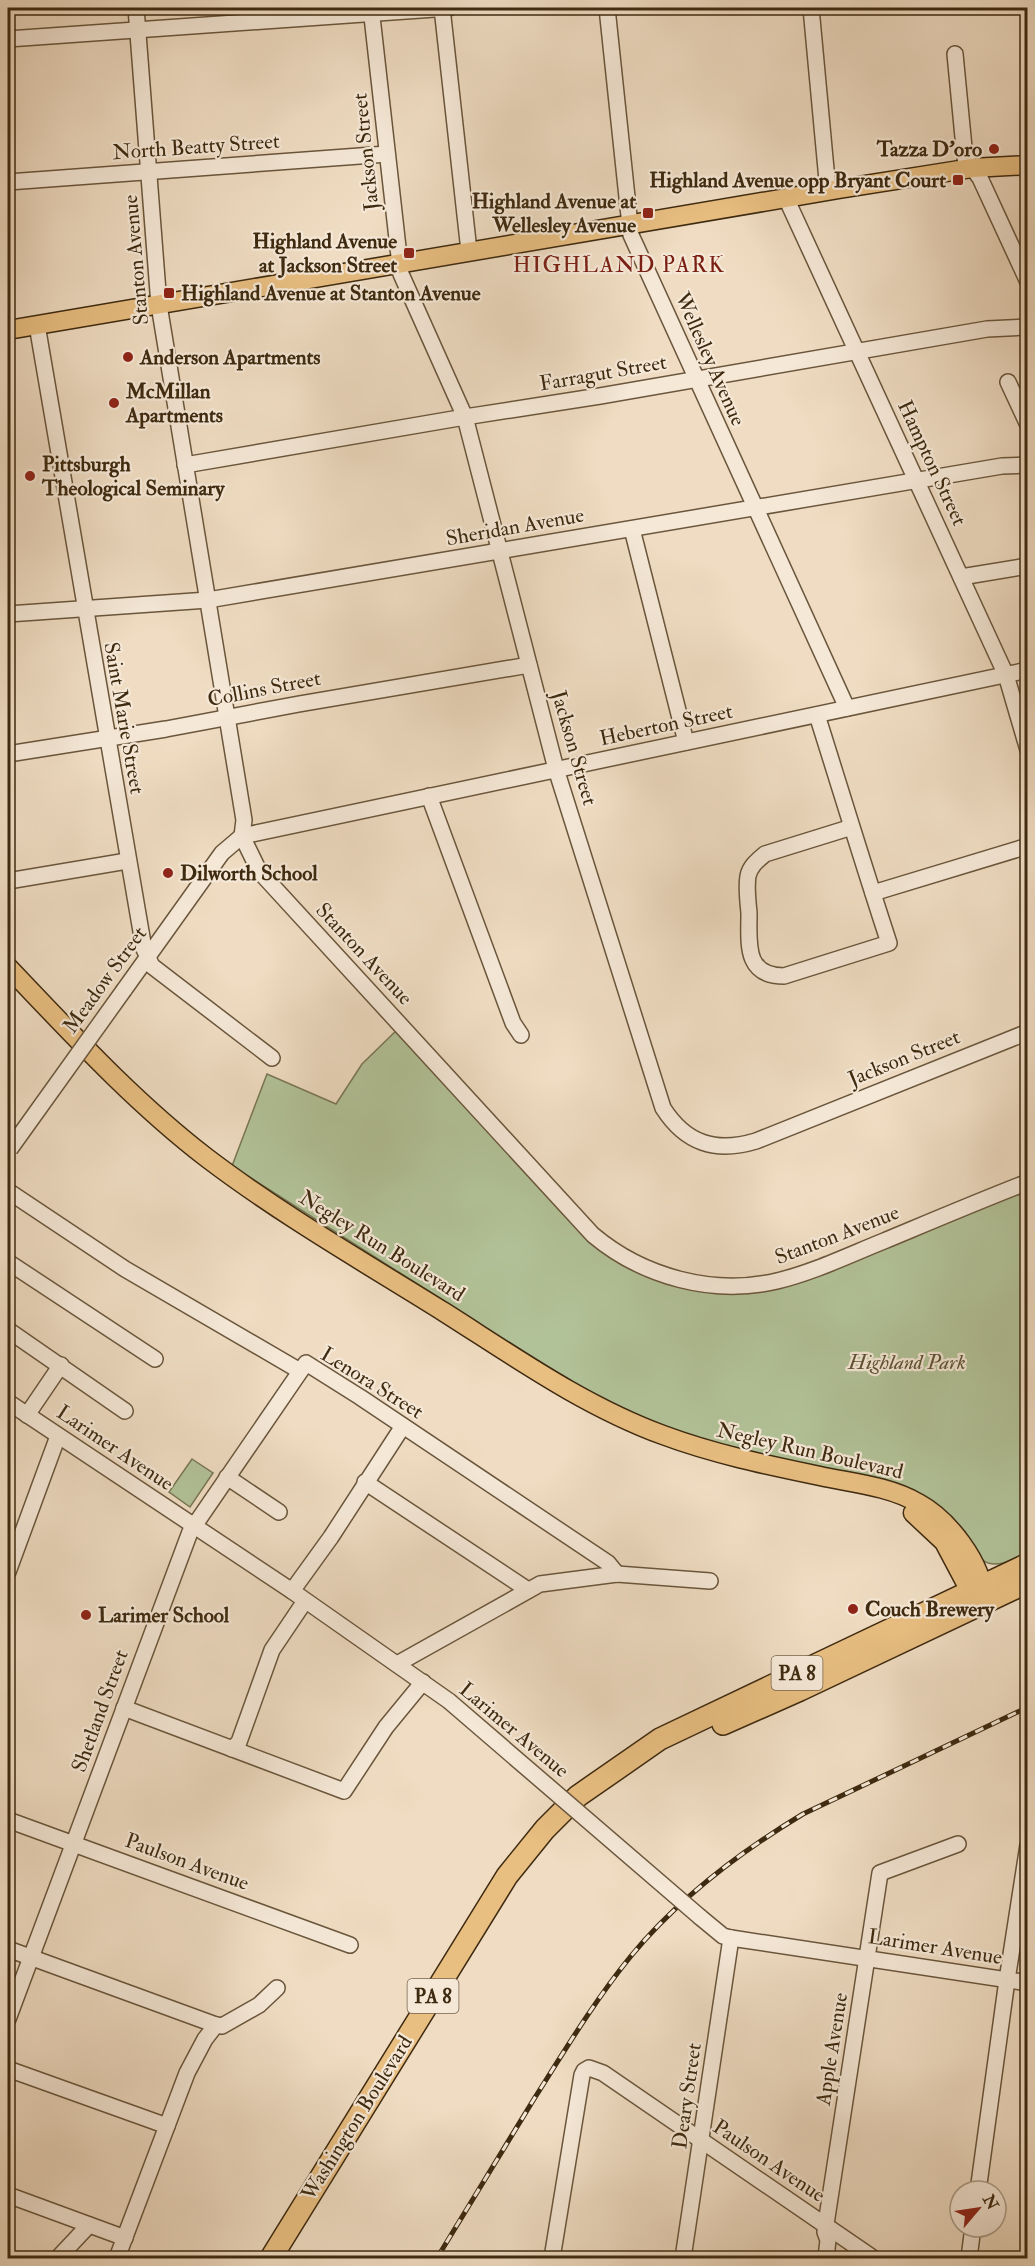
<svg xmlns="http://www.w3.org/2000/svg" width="1035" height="2266" viewBox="0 0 1035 2266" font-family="'IM FELL Double Pica',serif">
	<rect width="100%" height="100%" fill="#efdcc2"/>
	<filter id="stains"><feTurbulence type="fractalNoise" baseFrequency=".00333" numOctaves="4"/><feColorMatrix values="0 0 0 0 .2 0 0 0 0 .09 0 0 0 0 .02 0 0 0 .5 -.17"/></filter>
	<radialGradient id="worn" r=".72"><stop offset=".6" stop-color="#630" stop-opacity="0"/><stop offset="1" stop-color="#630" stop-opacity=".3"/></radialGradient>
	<g fill="#b2c298" stroke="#787654" stroke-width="1.5">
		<path d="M402,1025L572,1213L648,1269L726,1286L776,1281L1027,1182V1553C1015,1558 1002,1567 988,1563C976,1559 969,1540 963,1531C948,1510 926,1497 904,1486C825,1469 744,1455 668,1427C632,1414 598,1396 565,1378L232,1166L267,1074L336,1104L362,1064Z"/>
		<polygon points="192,1459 213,1473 190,1507 169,1492"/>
	</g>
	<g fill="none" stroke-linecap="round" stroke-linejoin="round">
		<g stroke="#6a563c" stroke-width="18">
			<g id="minor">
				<path d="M136,8L159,305L244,820L242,836L259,871L593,1235C643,1277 713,1296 777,1281C814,1272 849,1255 884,1241C932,1221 979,1201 1028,1182"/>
				<path d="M371,8L401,274L465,417L556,769L663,1108C686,1144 716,1153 756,1141L1028,1032"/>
				<polyline points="442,8 469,251"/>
				<polyline points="607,8 631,235 847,708"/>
				<polyline points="811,8 828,191"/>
				<polyline points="8,39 449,8"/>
				<polyline points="955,54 965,158 980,178 1028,282"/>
				<polyline points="8,182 387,154"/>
				<polyline points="786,198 1006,675 1028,750"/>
				<polyline points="37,325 144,949 152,966 272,1058"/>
				<polyline points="1008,382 1028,425"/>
				<polyline points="185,465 465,417 600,396 987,329 1028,327"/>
				<polyline points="632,529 686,742"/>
				<polyline points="961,577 1028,566"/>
				<polyline points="8,614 208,600 1002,466 1028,465"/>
				<path d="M817,715C841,791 864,867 889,943L784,976C744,976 749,943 749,913C748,902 746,887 748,876C750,866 758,860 765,854L852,827"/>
				<polyline points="8,754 166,729 299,704 529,665"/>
				<polyline points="429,796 513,1023 521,1035"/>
				<polyline points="8,881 127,861"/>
				<polyline points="873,893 1028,846"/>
				<polyline points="124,990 222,853 242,836 1028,670"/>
				<polyline points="8,1191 125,1269 300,1371"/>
				<polyline points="8,1262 155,1359"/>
				<polyline points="8,1330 125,1411"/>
				<polyline points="8,1402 292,1591 449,1701"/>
				<polyline points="27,1415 61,1365"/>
				<polyline points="227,1477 279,1512"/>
				<polyline points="365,1482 528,1590"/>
				<polyline points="8,1572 58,1436"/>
				<polyline points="292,1591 331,1537 403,1426"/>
				<polyline points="397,1664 540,1584 617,1574 710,1581"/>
				<polyline points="124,1708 344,1791 386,1727 423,1682"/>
				<polyline points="232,1749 239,1742 272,1650 305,1601"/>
				<polyline points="8,1820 350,1945"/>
				<polyline points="700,1917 723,1936 731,1938 1028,1983"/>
				<polyline points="8,1949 216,2025"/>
				<polyline points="8,2019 190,1532 306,1363 360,1397 608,1563 617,1574"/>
				<polyline points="8,2069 167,2126"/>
				<polyline points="978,2191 1007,1980 1028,1845"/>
				<polyline points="8,2195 125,2238"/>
				<polyline points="58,2258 89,2225"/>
				<polyline points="117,2258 187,2073 205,2039 216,2025 222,2026 259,2005 277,1988"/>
				<polyline points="552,2258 582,2075 584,2071 589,2068 603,2073 873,2258"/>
				<polyline points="683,2258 731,1938"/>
				<polyline points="826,2258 828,2240 825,2232 826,2224 880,1873 958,1844"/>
				<polyline points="969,2258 973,2227"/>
			</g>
		</g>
		<g stroke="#3e2a10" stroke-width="21">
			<g id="major">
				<polyline points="8,330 839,189 972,168 1028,165"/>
				<path d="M8,967C71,1033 134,1102 207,1158C282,1215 364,1262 444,1312C515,1357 584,1406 663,1435C714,1454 767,1465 820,1476C852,1483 889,1486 918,1503C949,1520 982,1563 984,1598"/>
				<polyline points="913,1513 944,1542 970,1591 979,1599"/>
			</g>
		</g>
		<g stroke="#3e2a10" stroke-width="24">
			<g id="highway">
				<polyline points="723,1724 800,1690 1028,1582"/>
				<polyline points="271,2258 507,1876 545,1829 578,1796 660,1739 1028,1564"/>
			</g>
		</g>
		<use href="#minor" stroke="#f5e8d7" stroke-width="15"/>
		<use href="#major" stroke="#e8be81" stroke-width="18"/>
		<use href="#highway" stroke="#e8be81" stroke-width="21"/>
		<g stroke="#3e2a10" stroke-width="5">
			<path id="rail" d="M437,2258C469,2205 502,2152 534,2099C565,2050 595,2000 631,1956C679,1898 740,1852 803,1814L1028,1707"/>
		</g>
		<use href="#rail" stroke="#f5e8d7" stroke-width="3" stroke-dasharray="9" stroke-linecap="butt"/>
		<g stroke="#6a563c" stroke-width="18" stroke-linecap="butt">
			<g id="minor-bridge">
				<polyline points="10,1149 124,990"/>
				<polyline points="449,1701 700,1917"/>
			</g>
		</g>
		<use href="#minor-bridge" stroke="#f5e8d7" stroke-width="15"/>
	</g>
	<g fill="#8f2418" stroke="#f5e8d7" stroke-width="2">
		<circle cx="994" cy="149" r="6"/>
		<rect x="952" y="174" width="12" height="12" rx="3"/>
		<rect x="642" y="207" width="12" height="12" rx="3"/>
		<rect x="403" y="247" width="12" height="12" rx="3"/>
		<rect x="163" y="287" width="12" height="12" rx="3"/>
		<circle cx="128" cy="357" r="6"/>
		<circle cx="114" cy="403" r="6"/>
		<circle cx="30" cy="476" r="6"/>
		<circle cx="168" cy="873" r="6"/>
		<circle cx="853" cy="1609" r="6"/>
		<circle cx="86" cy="1615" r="6"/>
	</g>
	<g text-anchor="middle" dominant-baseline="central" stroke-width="4.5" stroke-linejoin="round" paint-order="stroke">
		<g fill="#f5e8d7" stroke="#75634c" stroke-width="1.5">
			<rect x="771.5" y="1656" width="51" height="34" rx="4.5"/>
			<rect x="407.5" y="1979" width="51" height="34" rx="4.5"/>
		</g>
		<g font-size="20" font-weight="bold" fill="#3e2a10">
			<text x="797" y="1673">PA 8</text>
			<text x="433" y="1996">PA 8</text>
		</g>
		<g font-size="21" fill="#3e2a10" stroke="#f5e8d7">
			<text transform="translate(196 147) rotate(-4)">North Beatty Street</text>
			<text transform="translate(366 152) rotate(-96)">Jackson Street</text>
			<text transform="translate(136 260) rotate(-95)">Stanton Avenue</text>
			<text transform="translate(710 359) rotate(66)">Wellesley Avenue</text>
			<text transform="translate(603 373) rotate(-10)">Farragut Street</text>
			<text transform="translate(932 463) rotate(65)">Hampton Street</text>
			<text transform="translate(515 527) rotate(-10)">Sheridan Avenue</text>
			<text transform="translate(264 689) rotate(-11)">Collins Street</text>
			<text transform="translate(124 718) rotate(80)">Saint Marie Street</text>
			<text transform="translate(666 725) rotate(-12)">Heberton Street</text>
			<text transform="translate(574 748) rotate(74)">Jackson Street</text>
			<text transform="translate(364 954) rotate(47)">Stanton Avenue</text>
			<text transform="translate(105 980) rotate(-54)">Meadow Street</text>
			<text transform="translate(904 1058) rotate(-22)">Jackson Street</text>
			<text transform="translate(837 1235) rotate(-21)">Stanton Avenue</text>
			<text transform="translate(382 1246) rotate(32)">Negley Run Boulevard</text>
			<text transform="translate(372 1383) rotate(32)">Lenora Street</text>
			<text transform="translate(115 1448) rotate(34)">Larimer Avenue</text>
			<text transform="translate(810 1451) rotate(13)">Negley Run Boulevard</text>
			<text transform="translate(100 1711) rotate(-70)">Shetland Street</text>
			<text transform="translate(514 1730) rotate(40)">Larimer Avenue</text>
			<text transform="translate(187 1862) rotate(20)">Paulson Avenue</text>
			<text transform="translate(935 1947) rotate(9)">Larimer Avenue</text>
			<text transform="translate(832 2049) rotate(-81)">Apple Avenue</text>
			<text transform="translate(687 2096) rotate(-82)">Deary Street</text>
			<text transform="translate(357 2118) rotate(-58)">Washington Boulevard</text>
			<text transform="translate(769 2161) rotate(34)">Paulson Avenue</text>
		</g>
		<g font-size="21" font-weight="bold" fill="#3e2a10" stroke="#f5e8d7" text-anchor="start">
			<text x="982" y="149" text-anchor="end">Tazza D'oro</text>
			<text x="946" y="180" text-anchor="end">Highland Avenue opp Bryant Court</text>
			<text x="636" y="201" text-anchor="end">Highland Avenue at<tspan x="636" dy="24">Wellesley Avenue</tspan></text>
			<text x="397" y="241" text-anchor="end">Highland Avenue<tspan x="397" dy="24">at Jackson Street</tspan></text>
			<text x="181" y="293">Highland Avenue at Stanton Avenue</text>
			<text x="140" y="357">Anderson Apartments</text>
			<text x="126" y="391">McMillan<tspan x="126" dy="24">Apartments</tspan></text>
			<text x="42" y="464">Pittsburgh<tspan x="42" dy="24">Theological Seminary</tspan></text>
			<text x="180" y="873">Dilworth School</text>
			<text x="865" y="1609">Couch Brewery</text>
			<text x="98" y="1615">Larimer School</text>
		</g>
		<g font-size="21" font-style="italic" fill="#5b5032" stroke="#f5e8d7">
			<text x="907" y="1362">Highland Park</text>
		</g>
		<g font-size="22" letter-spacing="1.5" fill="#7a1f14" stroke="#f5e8d7">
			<text x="619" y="265">HIGHLAND PARK</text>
		</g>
	</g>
	<rect width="1035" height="2266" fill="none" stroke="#efdcc2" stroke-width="30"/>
	<rect x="9" y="9" width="1017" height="2248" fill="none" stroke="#3e2a10" stroke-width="3"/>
	<rect x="15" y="15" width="1005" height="2236" fill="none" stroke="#3e2a10" stroke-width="1.5"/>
	<g transform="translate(978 2209) rotate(61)"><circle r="28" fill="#f5e8d7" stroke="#ac9c87" stroke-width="1.5"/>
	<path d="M0-4.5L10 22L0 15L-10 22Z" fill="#8f2418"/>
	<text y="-9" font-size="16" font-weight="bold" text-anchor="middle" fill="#3e2a10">N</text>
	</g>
	<rect width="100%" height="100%" filter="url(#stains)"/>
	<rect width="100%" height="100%" fill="url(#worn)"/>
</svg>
